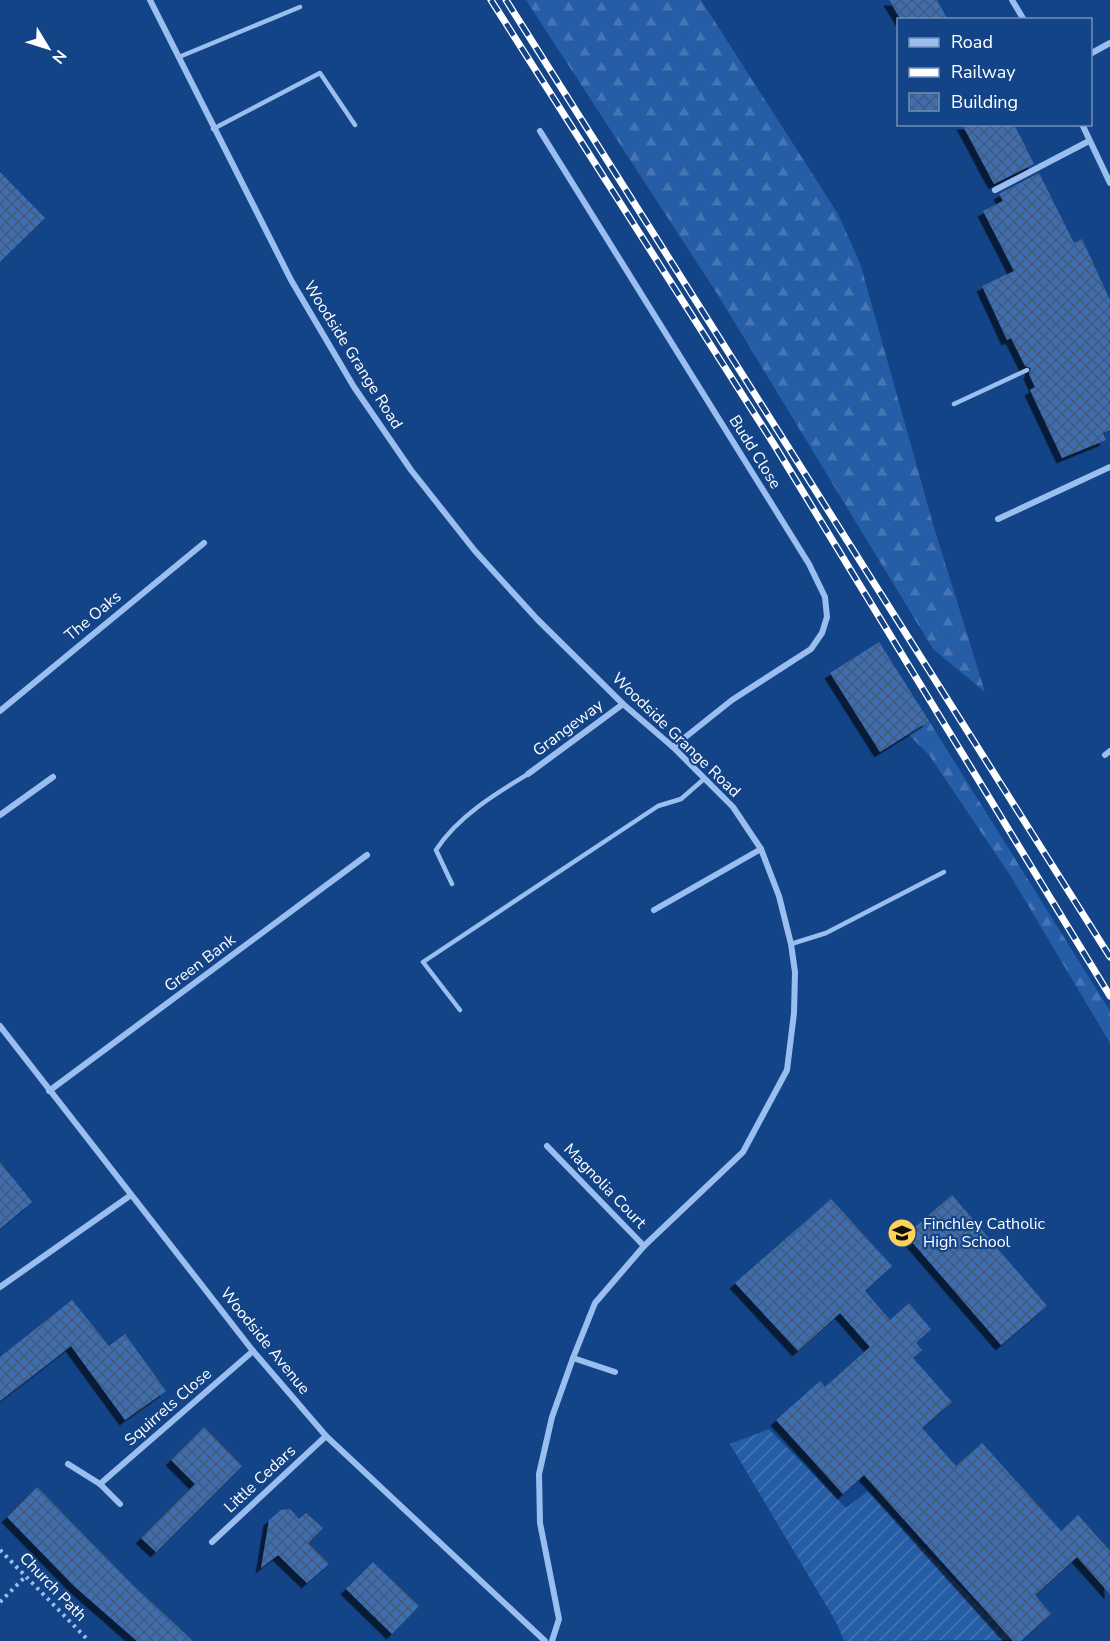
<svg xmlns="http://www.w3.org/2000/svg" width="1110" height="1641" viewBox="0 0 1110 1641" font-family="'Nunito Sans',sans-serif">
	<defs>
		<pattern id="forest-firs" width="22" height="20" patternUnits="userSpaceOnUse" patternTransform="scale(1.5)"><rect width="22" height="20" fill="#265da7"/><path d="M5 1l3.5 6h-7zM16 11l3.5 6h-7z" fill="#4775b4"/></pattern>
		<pattern id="garden-furrows" width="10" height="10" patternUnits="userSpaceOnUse" patternTransform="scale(1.5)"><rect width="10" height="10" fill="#265da7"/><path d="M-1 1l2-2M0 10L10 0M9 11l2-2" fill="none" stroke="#4775b4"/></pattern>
		<pattern id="building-cross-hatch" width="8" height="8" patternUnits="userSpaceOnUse" patternTransform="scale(1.5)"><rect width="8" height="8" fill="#3d6eb2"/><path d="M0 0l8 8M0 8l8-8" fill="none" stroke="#465a75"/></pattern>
		<filter id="shadow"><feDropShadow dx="-5.5" dy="5.5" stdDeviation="0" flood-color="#0009"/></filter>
	</defs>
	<rect width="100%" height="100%" fill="#144488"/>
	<g fill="url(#forest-firs)">
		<polygon points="526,0 701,0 838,214 860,263 933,524 985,692 933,649 718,295"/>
		<polygon points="929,721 1110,1011 1110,1043 1010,875 929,755 908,734"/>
	</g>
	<polygon fill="url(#garden-furrows)" points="769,1429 846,1508 868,1491 1012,1640 844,1641 836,1622 730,1444"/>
	<g fill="url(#building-cross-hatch)" filter="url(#shadow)">
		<polygon points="889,0 937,0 948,20 901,20"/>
		<polygon points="962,124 1014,124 1034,164 994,184"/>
		<polygon points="0,172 45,218 0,262"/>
		<polygon points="1039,173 1074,243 1082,239 1110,300 1110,430 1103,433 1106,440 1062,458 1030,390 1035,387 1029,374 1031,368 1025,366 1011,338 1007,340 982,286 1014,271 983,211 1003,201 999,194"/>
		<polygon points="879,642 929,721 880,752 830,673"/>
		<polygon points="0,1162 32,1202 0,1229"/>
		<polygon points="952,1195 1047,1306 1001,1345 906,1235"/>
		<polygon points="831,1199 892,1266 865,1291 890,1320 909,1303 931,1329 916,1343 922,1350 913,1358 952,1402 922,1428 956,1466 982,1443 1061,1531 1078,1515 1110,1551 1110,1594 1077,1557 1035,1595 1051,1614 1021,1641 1013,1641 864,1475 843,1494 776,1420 820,1381 825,1387 870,1347 840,1313 798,1351 735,1283"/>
		<polygon points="72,1300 109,1346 125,1334 166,1391 125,1420 71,1346 0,1401 0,1357"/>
		<polygon points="204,1427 242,1466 156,1552 141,1538 195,1484 171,1460"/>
		<polygon points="37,1487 134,1586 193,1641 137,1641 74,1586 7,1517"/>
		<polygon points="290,1509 299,1519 306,1513 323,1528 308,1543 329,1564 307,1583 278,1555 261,1568 269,1520 281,1510"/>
		<polygon points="373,1562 419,1606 392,1634 346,1589"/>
	</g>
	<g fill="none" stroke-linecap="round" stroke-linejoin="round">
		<g stroke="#9abeef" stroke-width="4" stroke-dasharray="3 4.5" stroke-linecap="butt">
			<polyline points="0,1550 89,1641"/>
			<polyline points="0,1602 25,1577"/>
		</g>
		<g stroke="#9abeef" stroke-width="4.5">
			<polyline points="179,57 300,7"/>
			<polyline points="213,129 320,73 355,125"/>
			<polyline points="954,404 1027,370"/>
			<path d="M452,884L436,850C457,817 495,794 528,774"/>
			<polyline points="791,944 826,933 944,872"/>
			<polyline points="460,1010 423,962 658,806 681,799 704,779"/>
		</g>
		<g stroke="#9abeef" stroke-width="6">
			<polyline points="150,0 291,280 354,387 411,470 475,551 537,619 623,704 673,747 733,807 761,849 779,896 791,944 795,972 794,1013 787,1070 743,1152 644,1246 595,1303 573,1358 552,1417 539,1474 540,1523 559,1619 552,1641"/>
			<polyline points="1012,0 1024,20"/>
			<polyline points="1090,54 1110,43"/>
			<polyline points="1082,124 1110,183"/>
			<polyline points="540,131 809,564 825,597 827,617 822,633 811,649 732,700 673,747"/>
			<polyline points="995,190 1089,141"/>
			<polyline points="998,519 1110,467"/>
			<polyline points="0,711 204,543"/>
			<polyline points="1105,755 1110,751"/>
			<polyline points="528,774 623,704"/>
			<polyline points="0,815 53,777"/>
			<polyline points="654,910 761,849"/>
			<polyline points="0,1026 253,1351 326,1436 545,1641"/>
			<polyline points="49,1091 367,855"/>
			<polyline points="547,1146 644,1246"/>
			<polyline points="0,1287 131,1195"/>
			<polyline points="573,1358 615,1372"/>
			<polyline points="68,1464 100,1484 120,1504"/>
			<polyline points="100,1484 253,1351"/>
			<polyline points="212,1542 326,1436"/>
		</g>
		<g stroke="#fff" stroke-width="7">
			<g id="rail">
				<polyline points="491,0 775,446 1110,996"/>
				<polyline points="506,0 1110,957"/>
			</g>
		</g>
		<use href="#rail" stroke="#144488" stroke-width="4.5" stroke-dasharray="14" stroke-linecap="butt"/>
	</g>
	<defs>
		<g id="school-disc" transform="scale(1.5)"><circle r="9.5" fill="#ffd358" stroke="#144488"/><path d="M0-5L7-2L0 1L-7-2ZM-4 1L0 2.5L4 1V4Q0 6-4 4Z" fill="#111"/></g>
	</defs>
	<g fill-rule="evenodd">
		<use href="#school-disc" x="902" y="1233"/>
	</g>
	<g text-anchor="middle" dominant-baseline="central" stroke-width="4.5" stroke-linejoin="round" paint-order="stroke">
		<g font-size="16" fill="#fff" stroke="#144488">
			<text transform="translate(353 355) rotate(58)">Woodside Grange Road</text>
			<text transform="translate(755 452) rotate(58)">Budd Close</text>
			<text transform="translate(93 616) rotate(-40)">The Oaks</text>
			<text transform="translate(568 728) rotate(-37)">Grangeway</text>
			<text transform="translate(676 735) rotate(44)">Woodside Grange Road</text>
			<text transform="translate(200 963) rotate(-37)">Green Bank</text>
			<text transform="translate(605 1186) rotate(46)">Magnolia Court</text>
			<text transform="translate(265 1341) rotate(51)">Woodside Avenue</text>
			<text transform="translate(168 1407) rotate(-41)">Squirrels Close</text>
			<text transform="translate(260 1479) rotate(-43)">Little Cedars</text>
			<text transform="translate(53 1587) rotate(46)">Church Path</text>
		</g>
		<g font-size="16" fill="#fff" stroke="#144488" text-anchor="start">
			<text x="923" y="1224">Finchley Catholic<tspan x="923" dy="18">High School</tspan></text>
		</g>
	</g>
	<rect x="897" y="18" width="195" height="108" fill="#144488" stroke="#728fb8" stroke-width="1.5"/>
	<rect x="909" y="38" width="30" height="9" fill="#9abeef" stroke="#728fb8" stroke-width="1.5"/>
	<text x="951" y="48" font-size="18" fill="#ffffff">Road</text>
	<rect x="909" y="68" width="30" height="9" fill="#ffffff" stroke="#728fb8" stroke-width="1.5"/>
	<text x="951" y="78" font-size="18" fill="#ffffff">Railway</text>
	<rect x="909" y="93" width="30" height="18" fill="url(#building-cross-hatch)" stroke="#728fb8" stroke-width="1.5"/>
	<text x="951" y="108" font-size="18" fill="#ffffff">Building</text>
	<g transform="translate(48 48) rotate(128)" stroke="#144488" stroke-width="4.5" paint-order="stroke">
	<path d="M0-4.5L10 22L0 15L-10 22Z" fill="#ffffff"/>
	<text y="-9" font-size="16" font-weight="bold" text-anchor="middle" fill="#ffffff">N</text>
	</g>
</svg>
